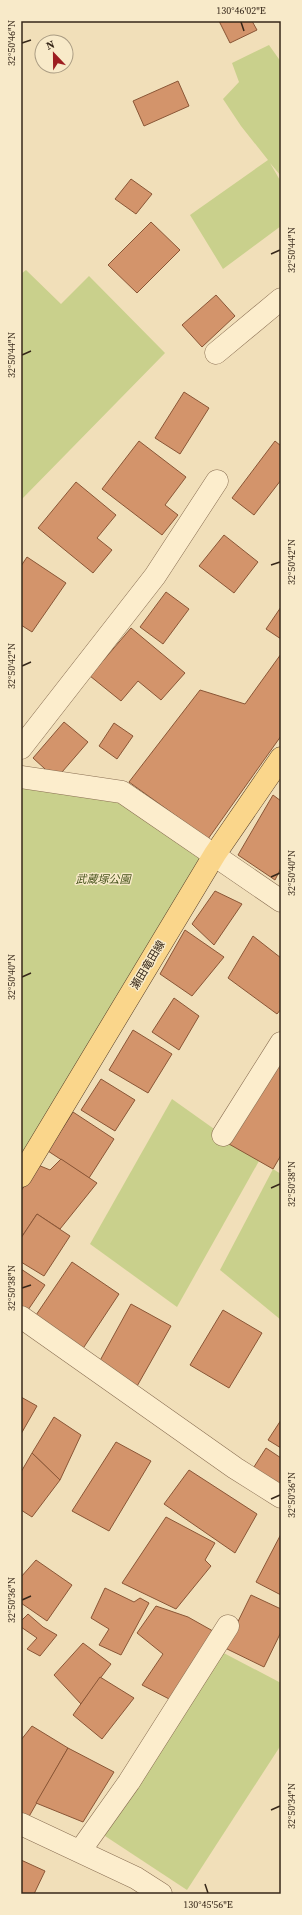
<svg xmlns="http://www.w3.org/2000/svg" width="302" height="1915" viewBox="0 0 302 1915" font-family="'Source Serif 4','Noto Sans JP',serif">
	<rect width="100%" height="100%" fill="#f1dfb9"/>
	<g fill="#c9d08c">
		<polygon points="269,45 281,62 281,176 270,163 281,182 281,226 223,269 190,215 268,160 241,126 223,99 239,82 232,63"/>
		<polygon points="26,270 61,304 89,276 165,353 21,500 21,274"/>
		<polygon points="21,777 122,792 215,854 21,1176"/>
		<polygon points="172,1099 259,1161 177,1307 90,1244"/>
		<polygon points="273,1169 281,1174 281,1320 220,1270"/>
		<polygon points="218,1650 281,1683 281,1745 187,1890 102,1834"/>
	</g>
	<g fill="#d3946b" stroke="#8a5636">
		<polygon points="219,21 252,21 257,30 230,43"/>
		<polygon points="178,81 189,106 144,126 133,101"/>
		<polygon points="131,179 152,194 136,214 115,199"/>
		<polygon points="151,222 180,250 137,293 108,265"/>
		<polygon points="216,295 235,316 202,347 182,325"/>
		<polygon points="184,392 209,408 180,454 155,438"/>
		<polygon points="139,441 186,477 165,505 178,515 162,535 102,489"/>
		<polygon points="275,441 281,446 281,480 254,515 232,498"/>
		<polygon points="76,482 116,515 97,538 112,550 93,573 38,528"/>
		<polygon points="224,535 258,562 234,593 199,566"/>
		<polygon points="27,557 66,583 32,632 21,625 21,566"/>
		<polygon points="166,592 189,609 163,644 140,627"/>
		<polygon points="281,607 281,639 266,629"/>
		<polygon points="131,628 185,673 161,700 138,681 121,701 90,676"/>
		<polygon points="281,654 281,736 208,839 129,782 200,690 245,704"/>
		<polygon points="64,722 88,742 56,779 33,758"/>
		<polygon points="114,723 133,736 117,759 99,746"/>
		<polygon points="273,795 281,801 281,868 275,880 238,855"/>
		<polygon points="215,891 242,904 214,945 192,924"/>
		<polygon points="185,930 224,957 192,996 160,974"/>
		<polygon points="253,936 281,958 281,1009 277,1014 228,978"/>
		<polygon points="174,998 199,1016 179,1050 152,1032"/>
		<polygon points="133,1030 172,1054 148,1093 109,1070"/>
		<polygon points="281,1056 281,1155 273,1169 229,1144"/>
		<polygon points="101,1079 135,1100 115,1131 81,1110"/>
		<polygon points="73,1112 114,1139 89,1178 48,1151"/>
		<polygon points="61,1159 97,1183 60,1229 37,1214 21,1238 21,1191 38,1165 50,1170"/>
		<polygon points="37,1214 70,1236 44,1276 21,1262 21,1238"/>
		<polygon points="72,1262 119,1294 82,1350 34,1318"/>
		<polygon points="21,1269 45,1285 28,1310 21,1305"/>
		<polygon points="131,1304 171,1326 136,1388 97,1366"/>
		<polygon points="223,1310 262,1333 229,1388 190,1365"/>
		<polygon points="21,1397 37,1406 21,1434"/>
		<polygon points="54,1417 81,1435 60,1480 32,1453"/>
		<polygon points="281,1420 281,1448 268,1440"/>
		<polygon points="116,1442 151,1461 109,1531 72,1511"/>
		<polygon points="266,1448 281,1458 281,1490 252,1470"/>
		<polygon points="32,1453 60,1480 32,1517 21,1510 21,1472"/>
		<polygon points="189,1470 257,1514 235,1553 164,1504"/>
		<polygon points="166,1517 215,1543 205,1560 211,1566 176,1609 122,1583"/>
		<polygon points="281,1534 281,1595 256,1582"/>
		<polygon points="36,1560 72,1585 47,1621 21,1603 21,1577"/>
		<polygon points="105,1588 134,1602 140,1598 149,1603 121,1655 99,1645 109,1629 91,1618"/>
		<polygon points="251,1595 281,1609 281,1632 264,1667 225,1648"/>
		<polygon points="156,1606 188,1617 220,1635 175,1702 142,1685 163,1654 137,1633"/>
		<polygon points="28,1614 43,1627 57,1635 40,1656 27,1649 37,1638 21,1627 21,1621"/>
		<polygon points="83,1643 111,1664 81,1704 54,1675"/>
		<polygon points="100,1677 134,1698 102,1739 73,1715"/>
		<polygon points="32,1726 68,1748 27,1820 21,1816 21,1740"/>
		<polygon points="68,1748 114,1772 83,1822 36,1803"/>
		<polygon points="21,1860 45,1871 34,1894 21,1894"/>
	</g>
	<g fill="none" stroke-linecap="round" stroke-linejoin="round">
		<g stroke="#896e52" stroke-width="23">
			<g id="minor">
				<polyline points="216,353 281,299"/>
				<polyline points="21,748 155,576 217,481"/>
				<polyline points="21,777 122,792 281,901"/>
				<polyline points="223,1135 281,1043"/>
				<polyline points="21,1317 235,1468 281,1497"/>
				<polyline points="21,1824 136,1878 161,1894"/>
				<polyline points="80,1851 129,1782 228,1626"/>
			</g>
		</g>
		<g stroke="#553c28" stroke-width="23">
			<polyline id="major" points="21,1176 215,854 281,758"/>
		</g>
		<use href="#minor" stroke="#fcedcc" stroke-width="22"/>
		<use href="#major" stroke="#fad68b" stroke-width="22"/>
	</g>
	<path fill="none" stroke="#362719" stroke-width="1.5" d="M241,22L244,31M22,43L31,40M271,254L280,250M22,355L31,351M271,565L280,562M22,666L31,662M271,877L280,873M22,977L31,973M271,1188L280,1184M22,1288L31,1285M271,1499L280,1495M22,1600L31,1596M271,1810L280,1806M205,1884L208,1893"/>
	<g text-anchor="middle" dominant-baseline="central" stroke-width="3" stroke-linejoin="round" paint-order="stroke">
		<g font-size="11" font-style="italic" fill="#48541e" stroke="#f8eac9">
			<text x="103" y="879">武蔵塚公園</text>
		</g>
		<g font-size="11" fill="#362719" stroke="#f8eac9">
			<text transform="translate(148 965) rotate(-59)">瀬田竜田線</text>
		</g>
	</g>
	<rect width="302" height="1915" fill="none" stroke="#f8eac9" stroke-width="44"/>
	<g transform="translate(54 54) rotate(338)"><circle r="19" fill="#f8eac9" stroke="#aa9c83"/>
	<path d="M0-3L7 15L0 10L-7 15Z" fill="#9d1d20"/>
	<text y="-6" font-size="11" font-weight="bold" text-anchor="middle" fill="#362719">N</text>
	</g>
	<rect x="22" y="22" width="258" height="1871" fill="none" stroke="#362719" stroke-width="1.5"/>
	<g font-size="10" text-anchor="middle" fill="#362719">
		<text x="241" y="14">130°46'02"E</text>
		<text transform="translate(11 43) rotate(-90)" y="4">32°50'46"N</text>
		<text transform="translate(291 250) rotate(-90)" y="4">32°50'44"N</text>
		<text transform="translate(11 355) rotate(-90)" y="4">32°50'44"N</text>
		<text transform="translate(291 562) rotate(-90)" y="4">32°50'42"N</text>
		<text transform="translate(11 666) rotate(-90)" y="4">32°50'42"N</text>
		<text transform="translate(291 873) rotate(-90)" y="4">32°50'40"N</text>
		<text transform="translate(11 977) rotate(-90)" y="4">32°50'40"N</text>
		<text transform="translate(291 1184) rotate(-90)" y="4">32°50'38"N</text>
		<text transform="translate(11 1288) rotate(-90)" y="4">32°50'38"N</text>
		<text transform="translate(291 1495) rotate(-90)" y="4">32°50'36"N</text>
		<text transform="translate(11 1600) rotate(-90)" y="4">32°50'36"N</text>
		<text transform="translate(291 1806) rotate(-90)" y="4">32°50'34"N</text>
		<text x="208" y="1908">130°45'56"E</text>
	</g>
</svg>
